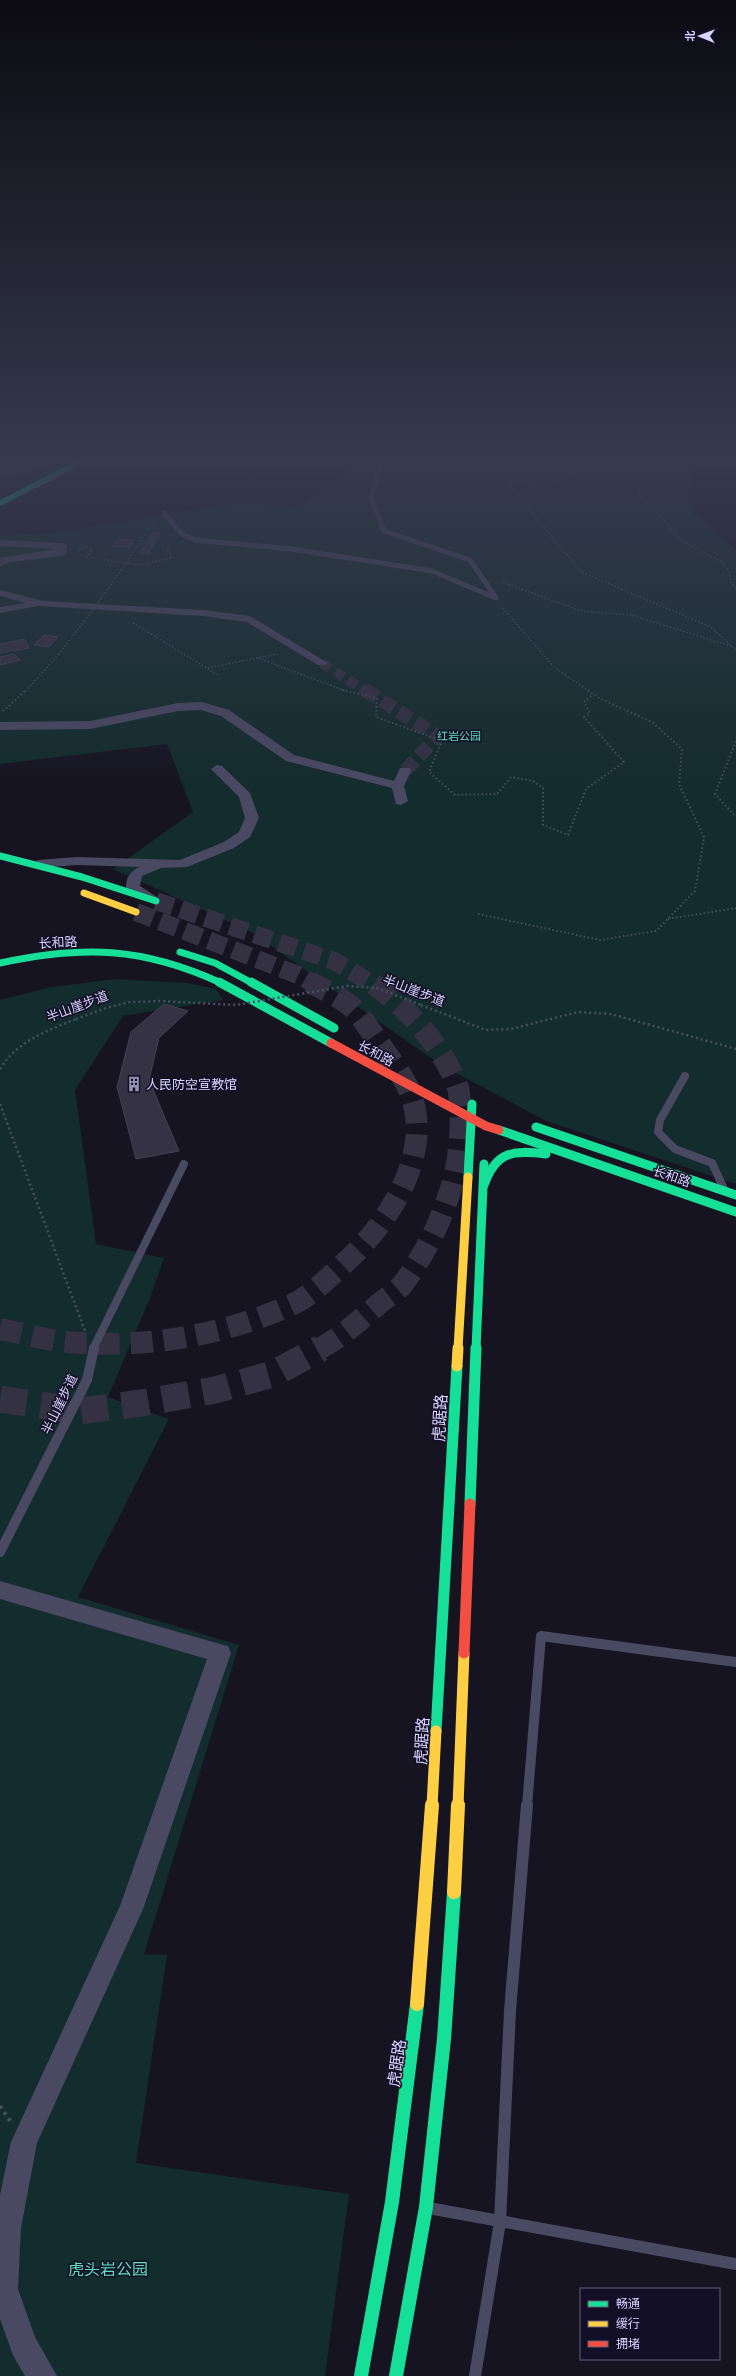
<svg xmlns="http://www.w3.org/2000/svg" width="736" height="2376" viewBox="0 0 736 2376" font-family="'Exo 2','Noto Sans SC',sans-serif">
	<rect width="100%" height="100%" fill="#161421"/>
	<g fill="#132c2d">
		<polygon points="0,456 58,456 14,479 0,477"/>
		<polygon points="366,456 690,456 692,512 736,550 736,1184 546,1121 441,1065 251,932 113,869 193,812 167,744 0,764 0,536 62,532 243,502 300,508"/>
		<polygon points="115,979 187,983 216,989 223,1000 123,1016 75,1090 96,1244 164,1258 150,1298 108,1397 169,1419 78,1597 239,1645 144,1954 167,1955 136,2163 349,2194 325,2376 0,2376 0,1000 52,987"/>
	</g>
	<g fill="#343243" stroke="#433f54">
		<polygon points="153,532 160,532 148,554 140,554"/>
		<polygon points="122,539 134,540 130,547 113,546 114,542"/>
		<polygon points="44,635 58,637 49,647 34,645"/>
		<polygon points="24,639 29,648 0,653 0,644"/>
		<polygon points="14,654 20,660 0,665 0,657"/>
		<polygon points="164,1004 188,1011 159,1038 149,1080 179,1151 136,1159 117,1087 131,1032"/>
	</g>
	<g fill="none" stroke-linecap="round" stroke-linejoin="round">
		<polyline stroke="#333142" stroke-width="10" stroke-dasharray="10 5.5" stroke-linecap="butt" points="322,663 366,691"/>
		<polyline stroke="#333142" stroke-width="14" stroke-dasharray="14 6" stroke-linecap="butt" points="365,690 438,736 405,771"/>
		<g stroke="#333142" stroke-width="18" stroke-dasharray="18 8" stroke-linecap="butt">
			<polyline points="156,901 334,961 371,983"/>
			<polyline points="136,912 298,975 312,983"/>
		</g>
		<g stroke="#333142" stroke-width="22" stroke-dasharray="22 11" stroke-linecap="butt">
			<path d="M0,1329C22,1333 45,1340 67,1342C145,1349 222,1336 293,1304C311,1296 337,1270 351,1257C392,1218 432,1152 411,1095C404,1076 390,1059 379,1043C371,1032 363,1018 353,1008C342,998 324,990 310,982"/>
			<path d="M319,1349C342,1337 360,1320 380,1303C387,1297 397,1291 403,1284C439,1235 465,1170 460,1109C459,1102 460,1094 458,1088C446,1050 403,1002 370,982"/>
		</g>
		<polyline stroke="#333142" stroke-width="27" stroke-dasharray="27 14" stroke-linecap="butt" points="0,1399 80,1411 142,1403 215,1390 273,1374 321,1348"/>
		<g stroke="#44505f" stroke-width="1.5" stroke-dasharray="1.5 2" stroke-linecap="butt">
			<path d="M582,456L581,463C557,484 546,494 515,478L508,484L581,572L711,627L736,650"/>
			<polyline points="631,456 630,466 635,473 640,497 658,513 682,541 722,562 729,571 731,583 736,588"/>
			<polyline points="78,551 86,546 92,551 87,557 139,565 172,558 167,549 171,542"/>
			<polyline points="129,559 151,525 156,524"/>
			<polyline points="502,582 581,611 631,615 731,646"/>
			<polyline points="503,608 554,667 589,691"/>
			<polyline points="133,623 218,675"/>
			<polyline points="258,658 346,691"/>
			<polyline points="208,668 277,654"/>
		</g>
		<g stroke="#44505f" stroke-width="2" stroke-dasharray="1.5 2.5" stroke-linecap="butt">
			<polyline points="342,690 377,698 376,717 442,741 429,772 455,795 497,794 511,777 533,781 543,788 543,825 568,835 586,789 624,762 584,717 590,713 584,702 593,695"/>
			<polyline points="3,711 9,706"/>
			<polyline points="736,741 715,794 736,817"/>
			<polyline points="478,914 600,940 656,931 695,891 704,837 679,784 682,749 652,722 599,698 587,690"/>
			<polyline points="668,919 736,908"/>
		</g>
		<g stroke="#44505f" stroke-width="2.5" stroke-dasharray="2 3" stroke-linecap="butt">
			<polyline points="421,1005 486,1030 511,1029 578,1012 611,1014 736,1049"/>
			<path d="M0,1069C17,1041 47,1031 76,1019"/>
			<polyline points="0,1104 85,1331"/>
		</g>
		<polyline stroke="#44505f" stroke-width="4" stroke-dasharray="3 4.5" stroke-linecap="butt" points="0,2106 10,2121"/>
		<polyline stroke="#4a4962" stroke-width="5" points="164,513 182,534 195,540 292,549 432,571 496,598 470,560 384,531 371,498 381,461"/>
		<g stroke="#4a4962" stroke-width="8">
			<polyline points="685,1076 660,1120 658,1132 675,1149 712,1163 725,1191"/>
			<polyline points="93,1349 184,1164"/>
		</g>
		<g stroke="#4a4962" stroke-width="10">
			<polyline points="0,1552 87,1380 94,1348"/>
			<polyline points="527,1806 541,1636 736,1662"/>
		</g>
		<g stroke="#4a4962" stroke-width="12">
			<polyline points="434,2209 736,2264"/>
			<polyline points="475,2376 500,2222 510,2011 527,1805"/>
		</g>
		<g fill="#4a4962" fill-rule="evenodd">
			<polygon points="0,540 62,543 67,546 67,553 62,556 10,562 0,566 0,559 3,557 57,549 0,546"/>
			<polygon points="0,590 43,601 203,610 250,616 328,663 326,665 318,665 247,622 203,616 38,606 0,613 0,607 25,603 0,596"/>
			<polygon points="202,702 229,710 294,755 394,781 400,768 410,768 411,771 404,786 408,801 401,805 396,804 392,788 286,761 221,716 201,710 178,711 90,729 0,730 0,722 90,721 178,703"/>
			<path d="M217,765L222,766L250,793L259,818L250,837L234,848L187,867L161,868L142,876L140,886L160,899L158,902H148L126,888C126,877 130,871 140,867L76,865L38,868L31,864L38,860L76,857L180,860L224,842L239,832L245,818L239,797L211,769Z"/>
			<polygon points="0,1581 220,1644 228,1646 231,1653 143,1909 37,2143 21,2228 18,2289 35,2337 57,2376 25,2376 13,2355 0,2319 0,2195 11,2142 120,1906 207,1659 0,1599"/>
		</g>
		<polyline stroke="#16e098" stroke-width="5.5" points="0,503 92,456"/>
		<g stroke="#16e098" stroke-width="7">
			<polyline points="0,856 82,877 156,901"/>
			<polyline points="180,952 215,963 252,983"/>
			<path d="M0,963C83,945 143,947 221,983"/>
		</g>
		<g stroke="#16e098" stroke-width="9">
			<polyline points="219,982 331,1043"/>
			<polyline points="251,982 334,1028"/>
			<polyline points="536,1127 736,1195"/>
			<polyline points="499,1130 736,1212"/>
			<polyline points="468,1177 472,1104"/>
			<path d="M484,1185C496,1151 513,1150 546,1154"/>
			<polyline points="476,1349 484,1164"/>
		</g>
		<g stroke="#16e098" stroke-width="11">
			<polyline points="470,1504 476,1348"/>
			<polyline points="436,1731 457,1366"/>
		</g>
		<g stroke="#16e098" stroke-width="14">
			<polyline points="361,2376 392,2202 417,2004"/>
			<polyline points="396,2376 426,2207 444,2039 454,1892"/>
		</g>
		<polyline stroke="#ffcf43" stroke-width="7" points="84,893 136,912"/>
		<polyline stroke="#ffcf43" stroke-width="9" points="458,1349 468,1177"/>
		<g stroke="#ffcf43" stroke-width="11">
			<polyline points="457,1366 458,1348"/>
			<polyline points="432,1806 436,1731"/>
			<polyline points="458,1806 464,1653"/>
		</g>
		<g stroke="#ffcf43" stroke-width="14">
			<polyline points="454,1892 458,1805"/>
			<polyline points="417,2004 432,1805"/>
		</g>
		<polyline stroke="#f24e42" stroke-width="9" points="331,1043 486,1126 499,1130"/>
		<polyline stroke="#f24e42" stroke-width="11" points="464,1653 470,1504"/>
		<path stroke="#44505f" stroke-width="1.5" stroke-dasharray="1.5 2" stroke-linecap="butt" d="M25,691C65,651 96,605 129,559"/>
		<polyline stroke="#44505f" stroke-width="2" stroke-dasharray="1.5 2.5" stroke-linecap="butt" points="9,706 26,690"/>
		<polyline stroke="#44505f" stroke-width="2.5" stroke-dasharray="2 3" stroke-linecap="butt" points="76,1019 109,1007 130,1002 161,1001 236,1005 347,986 377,988 421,1005"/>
	</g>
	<linearGradient id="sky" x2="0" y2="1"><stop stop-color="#0c0b12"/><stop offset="0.58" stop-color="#363a4e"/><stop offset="1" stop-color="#363a4e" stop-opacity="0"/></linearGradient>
	<rect width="736" height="789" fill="url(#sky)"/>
	<defs>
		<g id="building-bare" transform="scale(1.2)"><path d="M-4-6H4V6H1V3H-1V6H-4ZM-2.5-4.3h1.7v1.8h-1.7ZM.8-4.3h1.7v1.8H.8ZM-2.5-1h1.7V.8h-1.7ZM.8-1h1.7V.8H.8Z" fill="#9591b1" stroke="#130f26" stroke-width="2.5" paint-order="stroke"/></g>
	</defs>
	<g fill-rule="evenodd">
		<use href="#building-bare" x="134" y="1084"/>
	</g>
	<g text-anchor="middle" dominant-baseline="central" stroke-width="3" stroke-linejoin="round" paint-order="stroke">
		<g font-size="11" fill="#5fe0c0" stroke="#130f26">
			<text x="459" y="735">红岩公园</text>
		</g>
		<g font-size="13" fill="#d9d4ff" stroke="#130f26">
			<text transform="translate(58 942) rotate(-3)">长和路</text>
			<text transform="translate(414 990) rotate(21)">半山崖步道</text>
			<text transform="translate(77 1006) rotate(-21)">半山崖步道</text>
			<text transform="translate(376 1053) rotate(28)">长和路</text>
			<text transform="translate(672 1176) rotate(19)">长和路</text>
			<text transform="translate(59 1404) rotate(-64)">半山崖步道</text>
		</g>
		<g font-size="13" fill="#d9d4ff" stroke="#130f26" text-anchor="start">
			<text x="146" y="1084">人民防空宣教馆</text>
		</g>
		<g font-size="16" fill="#d9d4ff" stroke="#130f26">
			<text transform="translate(439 1418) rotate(-87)">虎踞路</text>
			<text transform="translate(421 1741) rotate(-87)">虎踞路</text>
			<text transform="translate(396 2063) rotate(-82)">虎踞路</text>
		</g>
		<g font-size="16" fill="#5fe0c0" stroke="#130f26">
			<text x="108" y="2268">虎头岩公园</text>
		</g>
	</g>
	<rect x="580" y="2288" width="140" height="72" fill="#130f26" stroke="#625e7d"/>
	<rect x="588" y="2301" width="20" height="6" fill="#16e098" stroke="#625e7d"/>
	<text x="616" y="2308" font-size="12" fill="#d9d4ff">畅通</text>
	<rect x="588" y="2321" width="20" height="6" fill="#ffcf43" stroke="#625e7d"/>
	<text x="616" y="2328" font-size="12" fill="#d9d4ff">缓行</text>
	<rect x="588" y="2341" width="20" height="6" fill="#f24e42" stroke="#625e7d"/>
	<text x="616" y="2348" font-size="12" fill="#d9d4ff">拥堵</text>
	<g transform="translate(700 36) rotate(271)" stroke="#130f26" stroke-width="3" paint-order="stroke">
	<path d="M0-3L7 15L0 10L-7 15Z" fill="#d9d4ff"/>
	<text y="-6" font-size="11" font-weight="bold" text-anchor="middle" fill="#d9d4ff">北</text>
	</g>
</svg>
